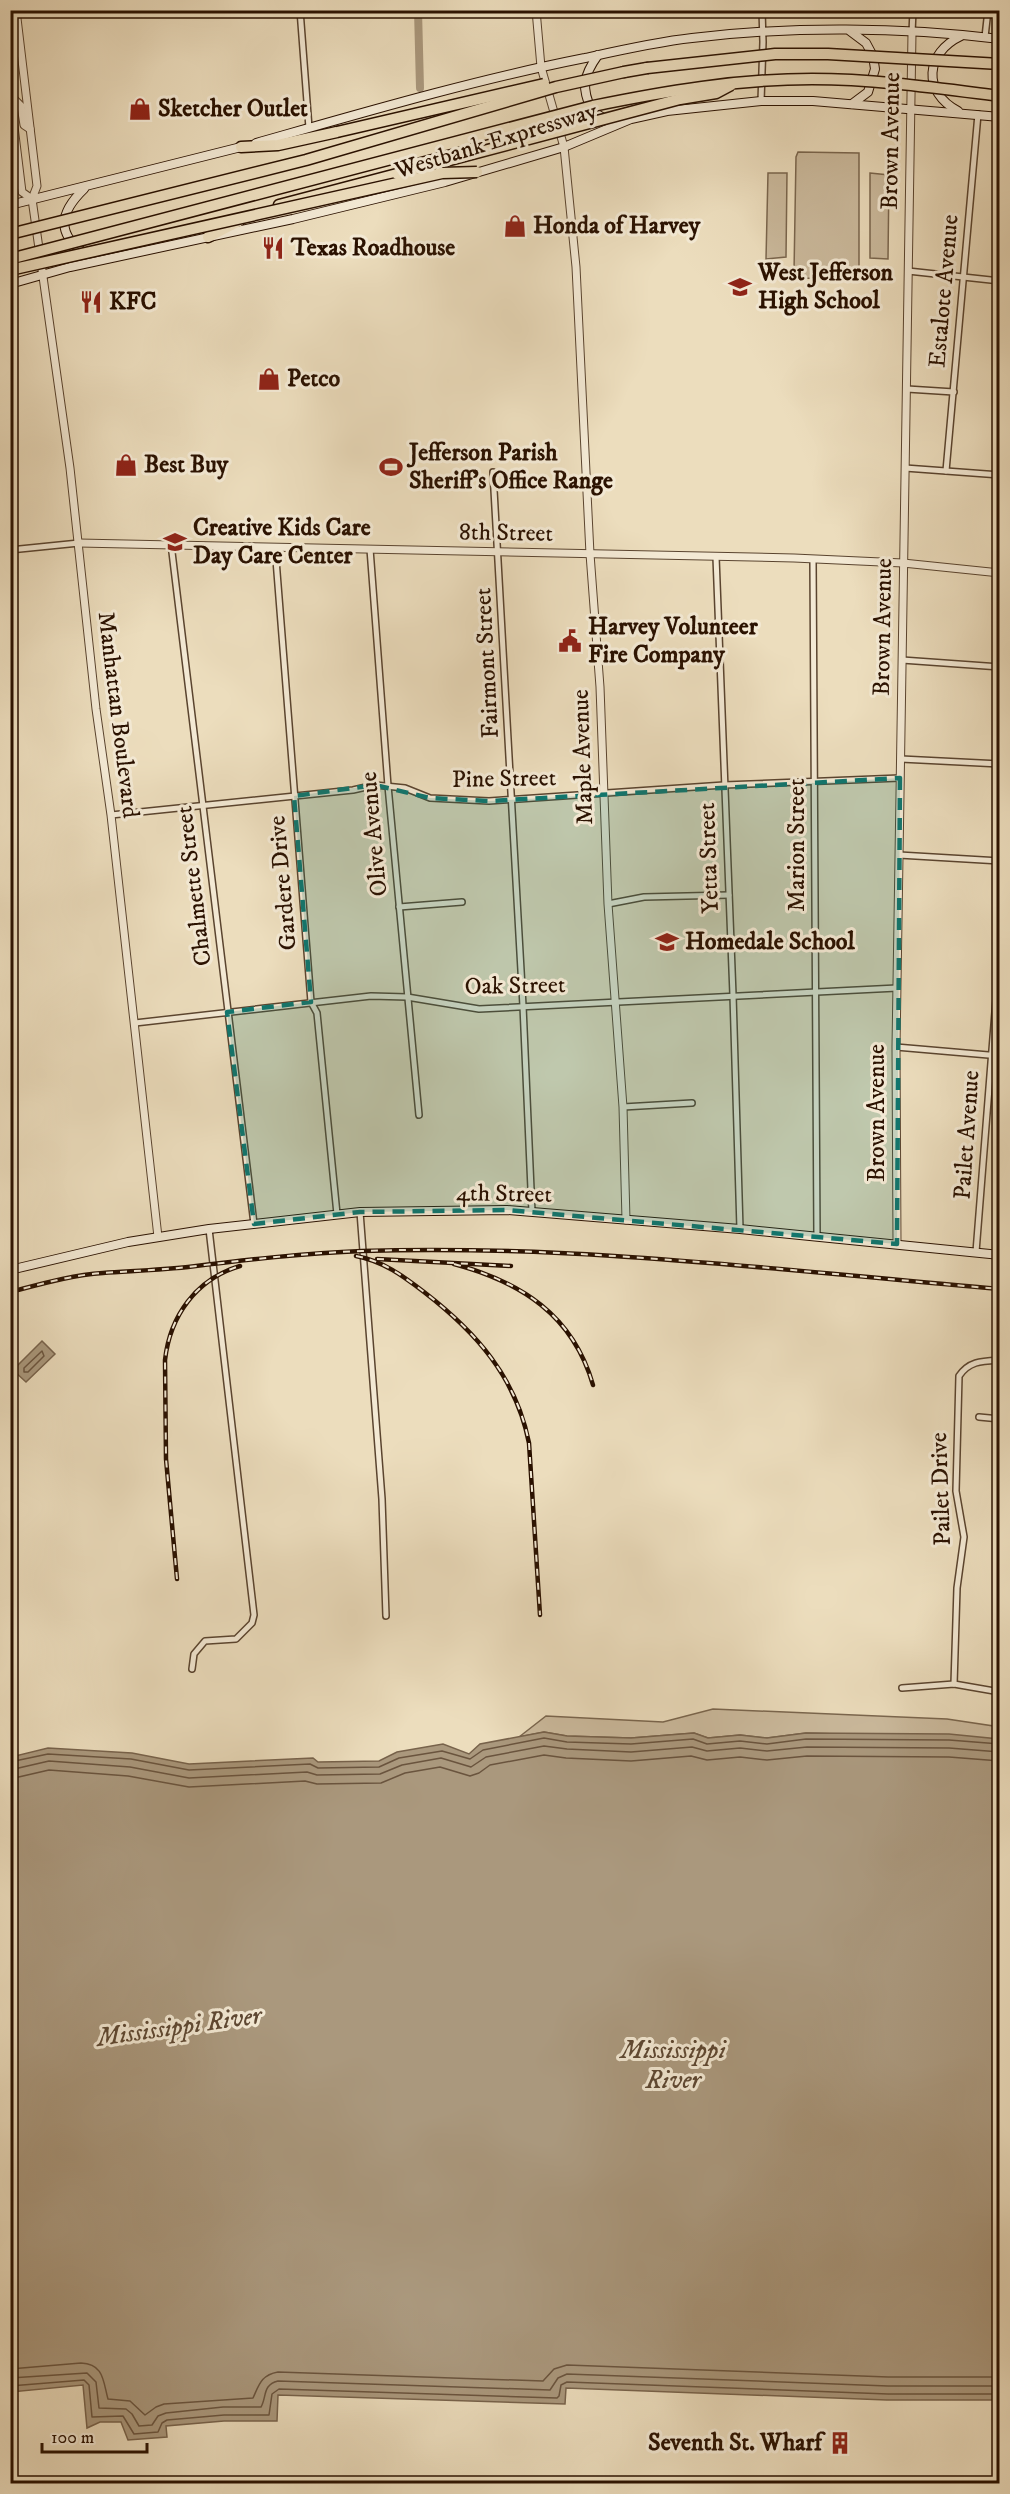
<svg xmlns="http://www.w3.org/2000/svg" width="1010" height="2494" viewBox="0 0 1010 2494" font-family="'IM FELL DW Pica',serif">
	<rect width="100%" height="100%" fill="#ecddbd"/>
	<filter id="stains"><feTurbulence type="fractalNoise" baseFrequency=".00333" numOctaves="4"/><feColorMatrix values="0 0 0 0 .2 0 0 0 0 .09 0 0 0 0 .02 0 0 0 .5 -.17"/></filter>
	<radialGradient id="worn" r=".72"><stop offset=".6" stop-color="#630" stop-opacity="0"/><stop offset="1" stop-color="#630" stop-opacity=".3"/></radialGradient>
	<g fill="#cbba9d" stroke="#7a664e" stroke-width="1.5">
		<polygon points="798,152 859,153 859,273 856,279 796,278 794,272 796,157"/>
		<polygon points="768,173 787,173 786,257 766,259"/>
		<polygon points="870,173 889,175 888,259 870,258"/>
		<polygon points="713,1709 947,1719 1000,1727 999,1739 806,1733 767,1738 740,1735 708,1738 694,1733 631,1738 567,1736 544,1732 519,1737 546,1716 663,1722"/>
	</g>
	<g fill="#aa987d" stroke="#77624b" stroke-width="1.5">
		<polygon points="42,1341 55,1354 26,1382 13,1370"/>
		<polygon points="544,1732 567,1736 631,1738 694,1733 708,1738 740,1735 767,1738 806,1733 949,1734 999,1739 999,2400 887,2400 566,2388 565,2404 278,2395 277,2421 224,2421 166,2426 167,2437 128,2440 121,2422 100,2422 87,2428 83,2385 11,2392 11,1757 48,1748 132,1753 189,1764 313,1758 318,1762 379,1761 397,1752 443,1744 469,1754 480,1744"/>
	</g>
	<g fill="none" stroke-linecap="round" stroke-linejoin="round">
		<g stroke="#6a543e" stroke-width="1.5">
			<polygon points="42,1351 44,1356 28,1372 24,1372 24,1368"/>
			<polyline points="10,1762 48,1754 131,1759 189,1770 310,1764 318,1768 379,1767 399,1758 442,1751 470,1759 483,1750 544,1738 567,1742 631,1744 693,1739 707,1744 740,1741 767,1744 806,1739 949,1740 1000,1744"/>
			<polyline points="10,1770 49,1761 130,1767 189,1778 307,1772 317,1775 380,1774 402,1765 441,1758 471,1767 486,1757 544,1746 567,1749 631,1752 692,1747 707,1751 740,1748 767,1751 807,1747 949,1748 1000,1752"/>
			<polyline points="10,1779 49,1770 128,1776 189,1787 305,1781 317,1784 381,1783 405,1773 440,1767 470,1776 479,1773 490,1765 544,1755 566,1758 631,1761 691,1756 707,1760 740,1757 767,1760 807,1756 949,1757 1000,1761"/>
			<path d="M10,2369L81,2363C104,2364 103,2381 108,2399L130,2401L145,2415L156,2407L164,2404L253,2398C259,2385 261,2375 278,2372L543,2381L554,2369L567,2365L888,2377H1000"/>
			<path d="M10,2378L87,2373L96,2382L99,2408L126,2409L132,2414L139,2426L152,2425L158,2416L166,2413L223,2407H261C267,2397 262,2385 278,2381L550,2390L558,2378L567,2374L888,2386H1000"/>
			<polyline points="10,2386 84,2380 89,2385 92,2417 123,2416 134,2434 158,2432 162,2423 167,2420 224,2415 269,2415 272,2394 279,2389 557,2398 559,2396 561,2385 567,2382 888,2394 1000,2394"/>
		</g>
		<polyline stroke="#aa987d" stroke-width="8" points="418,10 420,88"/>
		<g stroke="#5a442f" stroke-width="8">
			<g id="minor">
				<polyline points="300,10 309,128"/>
				<polyline points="912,33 913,10"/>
				<polyline points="985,37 988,10"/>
				<polyline points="761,101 763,42 762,10"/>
				<polyline points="908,271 1000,281"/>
				<polyline points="907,389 954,392"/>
				<polyline points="905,468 1000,475"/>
				<polyline points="946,471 978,114"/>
				<polyline points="493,472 523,1006 532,1212"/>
				<polyline points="171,544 254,1224"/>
				<polyline points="275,547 311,1002 317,1013 337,1214"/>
				<polyline points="370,549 388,786 419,1115"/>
				<polyline points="10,550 79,543"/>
				<polyline points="716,557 733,995 740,1229"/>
				<polyline points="813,560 817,1237"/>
				<polyline points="902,660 1000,667"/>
				<polyline points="901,759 1000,764"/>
				<polyline points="111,815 353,790 375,785 405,788 430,798 489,801 724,785 900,778"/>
				<polyline points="899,855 1000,861"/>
				<polyline points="608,904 644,897 729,895"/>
				<polyline points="399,907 462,902"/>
				<polyline points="135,1023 371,996 407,997 479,1009 897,988"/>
				<polyline points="896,1047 1000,1056"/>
				<polyline points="623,1107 692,1103"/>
				<polyline points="360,1212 382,1499 386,1616"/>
				<polyline points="976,1252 1000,949"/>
				<polyline points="979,1417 1000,1419"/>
				<polyline points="192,1669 194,1654 205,1641 236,1639 252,1623 254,1615 209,1229"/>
				<path d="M954,1684L957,1588L964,1537L956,1491L959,1376C969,1361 982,1361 1000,1360"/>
				<polyline points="902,1688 954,1684 1000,1692"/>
			</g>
		</g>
		<g stroke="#5a442f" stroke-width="9">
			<g id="tertiary">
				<polyline points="16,10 37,186 32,199 70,468 96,709 111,815 158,1237"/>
				<polyline points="536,10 541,67 564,147 576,267 590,554 600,687 608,904 623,1107 626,1220"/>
				<polyline points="10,94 22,192 32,199"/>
				<polyline points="11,96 21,106 24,125 30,129"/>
				<polyline points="79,543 794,558 903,563 1000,573"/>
				<polyline points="897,1244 896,1047 912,33"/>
			</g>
		</g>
		<g stroke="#2a1100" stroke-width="10">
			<g id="secondary">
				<polyline points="850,31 866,43 873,56 875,69 868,92 852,104"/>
				<path d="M598,55C583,76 581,88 592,111L605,119"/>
				<path d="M958,111C922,92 925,53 961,36"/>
				<path d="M256,143C365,112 474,80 585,58C621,50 656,42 692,38C790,26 902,27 1000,39"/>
				<path d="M84,189C60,212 55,234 86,254"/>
				<polyline points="10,205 245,146"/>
				<polyline points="10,284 70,267 293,219 445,182 564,147 631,119 667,111 761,101 813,101 1000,117"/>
				<polyline points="10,1270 128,1242 209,1229 360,1212 507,1210 740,1229 1000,1255"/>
			</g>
		</g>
		<g stroke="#2a1100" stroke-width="13">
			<g id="motorway">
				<polyline points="624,72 647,68"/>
				<polyline points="241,147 278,145 337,132"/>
				<polyline points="279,205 397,174"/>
				<polyline points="208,237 239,221"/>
			</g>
		</g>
		<use href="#minor" stroke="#f3e9d4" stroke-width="5"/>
		<use href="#tertiary" stroke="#f3e9d4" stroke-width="7"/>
		<use href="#secondary" stroke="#f3e9d4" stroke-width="8"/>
		<use href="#motorway" stroke="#ecddbd" stroke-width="10"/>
		<g stroke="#2a1100" stroke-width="4.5">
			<g id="rail">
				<path d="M356,1256C383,1261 403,1276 424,1292C476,1332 516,1377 529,1443L540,1615"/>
				<polyline points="377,1259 511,1266"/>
				<path d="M454,1264C521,1282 573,1315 593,1385"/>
				<path d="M10,1292C41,1284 72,1275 103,1273C132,1271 160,1270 188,1267C246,1260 304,1253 362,1251C575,1244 787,1271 1000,1289"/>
				<path d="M177,1579L166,1459L165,1360C170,1316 196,1279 240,1266"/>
			</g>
		</g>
		<use href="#rail" stroke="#f3e9d4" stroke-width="2" stroke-dasharray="7" stroke-linecap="butt"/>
		<g stroke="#2a1100" stroke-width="13" stroke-linecap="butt">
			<g id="motorway-bridge">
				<polyline points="647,68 775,54 828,54 1000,64"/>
				<polyline points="337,132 544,84"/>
				<polyline points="397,174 680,99 716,93 731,85"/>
				<polyline points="10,234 306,160 556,87 624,72"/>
				<path d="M10,259L593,106C666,91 738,79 812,79C875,79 937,88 1000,96"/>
				<polyline points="10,270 442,173 477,172"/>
			</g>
		</g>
		<use href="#motorway-bridge" stroke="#ecddbd" stroke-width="10"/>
	</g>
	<path fill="#0f766e" fill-opacity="0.2" stroke="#0f766e" stroke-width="4.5" stroke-dasharray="12 8" stroke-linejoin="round" d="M900,778L897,1244L507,1210L360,1212L254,1224L227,1012L311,1002L294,796L375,785L430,798L489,801Z"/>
	<defs>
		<g id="shop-bare" transform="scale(1.8)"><path d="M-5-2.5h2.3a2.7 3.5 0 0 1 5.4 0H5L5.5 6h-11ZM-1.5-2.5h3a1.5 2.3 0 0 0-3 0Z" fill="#8f2418" stroke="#f3e9d4" stroke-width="2.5" paint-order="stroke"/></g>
		<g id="restaurant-bare" transform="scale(1.8)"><path d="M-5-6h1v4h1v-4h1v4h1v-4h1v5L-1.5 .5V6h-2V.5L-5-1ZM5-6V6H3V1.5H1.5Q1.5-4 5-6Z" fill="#8f2418" stroke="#f3e9d4" stroke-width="2.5" paint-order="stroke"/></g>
		<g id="school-bare" transform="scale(1.8)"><path d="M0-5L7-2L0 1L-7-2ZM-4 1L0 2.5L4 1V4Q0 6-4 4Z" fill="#8f2418" stroke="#f3e9d4" stroke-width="2.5" paint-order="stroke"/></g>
		<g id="stadium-bare" transform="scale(1.8)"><path d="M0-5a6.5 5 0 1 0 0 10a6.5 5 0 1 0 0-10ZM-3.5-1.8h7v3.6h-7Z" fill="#8f2418" stroke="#f3e9d4" stroke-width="2.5" paint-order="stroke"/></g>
		<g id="civic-bare" transform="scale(1.8)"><path d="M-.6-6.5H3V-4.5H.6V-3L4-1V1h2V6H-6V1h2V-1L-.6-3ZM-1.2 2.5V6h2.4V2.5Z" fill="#8f2418" stroke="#f3e9d4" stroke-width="2.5" paint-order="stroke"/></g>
		<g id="building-bare" transform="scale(1.8)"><path d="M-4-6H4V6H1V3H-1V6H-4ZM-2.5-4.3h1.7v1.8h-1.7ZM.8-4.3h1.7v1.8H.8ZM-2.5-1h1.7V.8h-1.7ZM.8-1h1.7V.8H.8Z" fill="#8f2418" stroke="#f3e9d4" stroke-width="2.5" paint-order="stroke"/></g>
	</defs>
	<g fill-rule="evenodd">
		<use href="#shop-bare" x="140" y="109"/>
		<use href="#shop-bare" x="515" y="226"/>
		<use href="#restaurant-bare" x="273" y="248"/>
		<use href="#school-bare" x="740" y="287"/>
		<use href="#restaurant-bare" x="91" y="302"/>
		<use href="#shop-bare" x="269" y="379"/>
		<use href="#shop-bare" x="126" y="465"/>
		<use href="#stadium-bare" x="391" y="467"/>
		<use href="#school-bare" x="175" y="542"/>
		<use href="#civic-bare" x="570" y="641"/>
		<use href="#school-bare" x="667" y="942"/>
		<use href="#building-bare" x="840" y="2443"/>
	</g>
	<g text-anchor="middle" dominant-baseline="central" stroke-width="6" stroke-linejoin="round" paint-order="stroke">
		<g font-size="24" font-weight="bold" fill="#2a1100" stroke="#f3e9d4" text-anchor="start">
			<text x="158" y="109">Sketcher Outlet</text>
			<text x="533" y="226">Honda of Harvey</text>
			<text x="291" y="248">Texas Roadhouse</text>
			<text x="758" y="273">West Jefferson<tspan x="758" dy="28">High School</tspan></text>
			<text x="109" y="302">KFC</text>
			<text x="287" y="379">Petco</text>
			<text x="409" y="453">Jefferson Parish<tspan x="409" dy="28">Sheriff's Office Range</tspan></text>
			<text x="144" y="465">Best Buy</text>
			<text x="193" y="528">Creative Kids Care<tspan x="193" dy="28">Day Care Center</tspan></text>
			<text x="588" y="627">Harvey Volunteer<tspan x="588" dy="28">Fire Company</tspan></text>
			<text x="685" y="942">Homedale School</text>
			<text x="822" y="2443" text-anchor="end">Seventh St. Wharf</text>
		</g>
		<g font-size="24" fill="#2a1100" stroke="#f3e9d4">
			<text transform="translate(496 141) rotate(-17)">Westbank Expressway</text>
			<text transform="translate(891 141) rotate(-89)">Brown Avenue</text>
			<text transform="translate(944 291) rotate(-85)">Estalote Avenue</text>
			<text transform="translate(506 533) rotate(1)">8th Street</text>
			<text transform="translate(883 627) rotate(-89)">Brown Avenue</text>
			<text transform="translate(487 663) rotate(-93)">Fairmont Street</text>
			<text transform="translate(118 715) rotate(83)">Manhattan Boulevard</text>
			<text transform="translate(583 757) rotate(-92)">Maple Avenue</text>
			<text transform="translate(504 779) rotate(-1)">Pine Street</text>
			<text transform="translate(374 834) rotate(-95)">Olive Avenue</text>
			<text transform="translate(797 845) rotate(-90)">Marion Street</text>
			<text transform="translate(709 858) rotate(-92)">Yetta Street</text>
			<text transform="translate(283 883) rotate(-95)">Gardere Drive</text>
			<text transform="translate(194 886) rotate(-97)">Chalmette Street</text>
			<text transform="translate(515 986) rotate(-1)">Oak Street</text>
			<text transform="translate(877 1113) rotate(-90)">Brown Avenue</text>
			<text transform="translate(967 1135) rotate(-86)">Pailet Avenue</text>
			<text transform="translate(504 1194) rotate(1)">4th Street</text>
			<text transform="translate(941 1489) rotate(-92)">Pailet Drive</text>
		</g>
		<g font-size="26" font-style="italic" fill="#5d4732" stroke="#f3e9d4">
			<text transform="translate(179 2027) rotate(-8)">Mississippi River</text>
			<text x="673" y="2050">Mississippi<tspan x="673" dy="30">River</tspan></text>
		</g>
	</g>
	<rect width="1010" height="2494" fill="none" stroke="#ecddbd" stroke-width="36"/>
	<rect x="12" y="12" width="986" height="2470" fill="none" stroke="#2a1100" stroke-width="3"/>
	<rect x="18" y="18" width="974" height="2458" fill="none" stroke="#2a1100" stroke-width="1.5"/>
	<path d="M42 2443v9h105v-9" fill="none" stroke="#2a1100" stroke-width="3"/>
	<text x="51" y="2443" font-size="18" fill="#2a1100" stroke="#f3e9d4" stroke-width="4.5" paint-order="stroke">100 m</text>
	<rect width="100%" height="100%" filter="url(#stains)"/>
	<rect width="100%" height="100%" fill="url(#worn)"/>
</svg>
